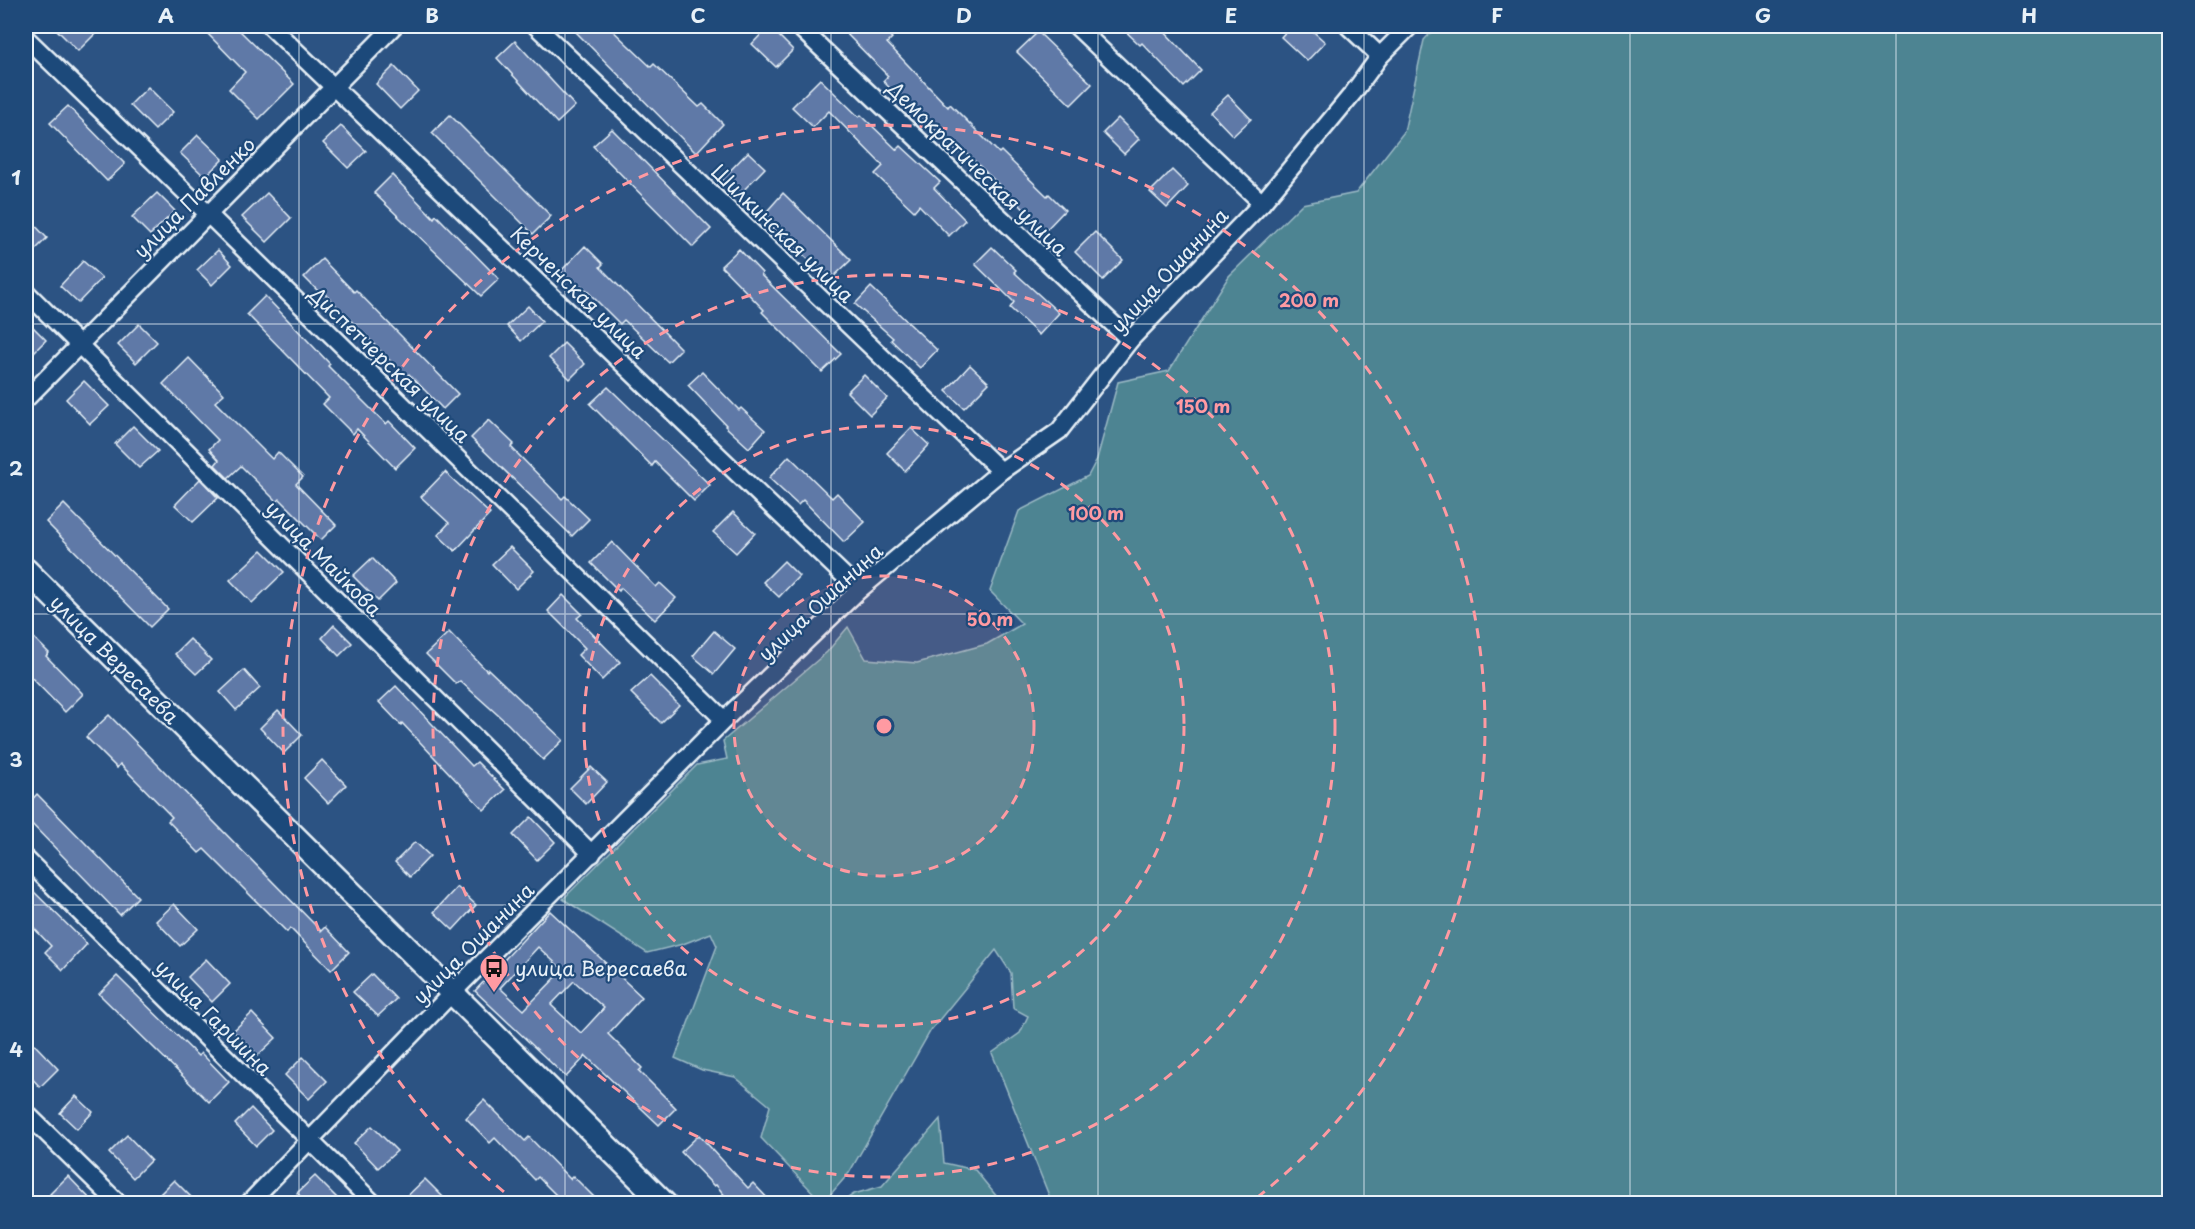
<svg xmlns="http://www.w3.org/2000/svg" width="2195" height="1229" viewBox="0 0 2195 1229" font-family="'Playpen Sans',sans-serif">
	<rect width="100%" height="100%" fill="#2c5383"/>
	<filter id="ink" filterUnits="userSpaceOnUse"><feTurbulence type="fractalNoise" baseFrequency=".0167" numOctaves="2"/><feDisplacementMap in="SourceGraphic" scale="12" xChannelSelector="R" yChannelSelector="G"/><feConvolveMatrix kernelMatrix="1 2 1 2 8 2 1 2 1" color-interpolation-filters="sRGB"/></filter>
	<g filter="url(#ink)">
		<g fill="#4e8492" stroke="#9bbac5" stroke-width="1.5">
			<polygon points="1437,26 2169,26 2169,1203 1052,1203 992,1053 1020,1033 1028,1016 1013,1008 1011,973 996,950 931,1030 849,1173 823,1203 761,1138 770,1106 735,1077 702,1070 675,1058 717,946 711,933 683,944 647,953 563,899 697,765 727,759 723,741 827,652 848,627 866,659 917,663 987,644 1022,624 990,591 1019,511 1088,476 1097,459 1118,382 1169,371 1229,276 1302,204 1356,193 1404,132 1424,40"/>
			<polygon points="940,1119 944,1163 975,1170 1002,1203 841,1203 854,1194 882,1186"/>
		</g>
		<g fill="#5f79a7" stroke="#e8f1f8" stroke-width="1.5" fill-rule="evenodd">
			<polygon points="53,26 103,26 78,51"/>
			<polygon points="214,26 235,26 294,84 259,119 229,89 245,72 207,33"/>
			<polygon points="570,26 608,26 651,67 654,64 699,107 703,104 723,124 696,153"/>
			<polygon points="769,26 793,50 776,67 752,44"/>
			<polygon points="839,26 879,26 892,38 887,43 948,107 950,104 999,153 1001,151 1047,196 1049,194 1065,210 1044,232 1028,216 1030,215 962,149 958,153 913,108 911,110 883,81 888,76"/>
			<polygon points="1120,26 1159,26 1201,70 1184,87 1142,43 1140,45"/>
			<polygon points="1291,26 1307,26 1325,42 1307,61 1281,37"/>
			<polygon points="1038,32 1092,84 1071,105 1017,52"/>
			<polygon points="515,41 575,106 557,123 497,58"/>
			<polygon points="394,66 418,91 400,109 376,84"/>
			<polygon points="820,79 859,117 861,115 897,150 901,146 940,182 934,188 965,220 949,236 919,205 914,211 875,174 883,166 829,111 813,127 792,107"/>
			<polygon points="148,87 173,112 155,130 130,105"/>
			<polygon points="1228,95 1251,119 1233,136 1210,112"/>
			<polygon points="68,106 125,164 107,181 50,123"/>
			<polygon points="450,115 551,216 533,234 432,133"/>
			<polygon points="1118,118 1139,139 1124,154 1103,133"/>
			<polygon points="341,126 366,151 348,168 323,143"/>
			<polygon points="612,129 711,229 693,247 593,146"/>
			<polygon points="198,135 223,159 205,177 180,153"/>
			<polygon points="748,152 765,168 739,195 722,179"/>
			<polygon points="1172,170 1188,186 1167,208 1150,192"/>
			<polygon points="392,175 434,218 436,215 499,279 481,296 374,193"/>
			<polygon points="157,193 175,211 150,235 132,217"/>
			<polygon points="267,193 291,218 267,242 242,217"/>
			<polygon points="783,193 851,260 830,280 795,247 794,249 761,218"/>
			<polygon points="26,216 47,238 26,259"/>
			<polygon points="1095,232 1123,260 1103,280 1075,252"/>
			<polygon points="585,246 603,264 600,267 681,349 668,362 624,320 620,324 582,286 579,289 561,271"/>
			<polygon points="992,247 1016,270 1014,272 1059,313 1039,335 1010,308 1014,302 975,264"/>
			<polygon points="739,249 762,273 761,275 841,354 822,372 762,312 764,310 721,266"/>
			<polygon points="218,250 232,265 212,285 197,270"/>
			<polygon points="322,259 354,292 356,290 458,394 443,409 409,374 406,377 325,294 323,296 304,277"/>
			<polygon points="83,261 102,278 78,303 60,286"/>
			<polygon points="871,287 937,350 920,368 891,340 893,338 855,304"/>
			<polygon points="265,296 330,364 328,366 386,424 389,421 415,448 395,468 357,429 353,434 323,404 329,398 247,314"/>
			<polygon points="528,306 542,321 521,341 507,326"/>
			<polygon points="26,320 46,340 26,360"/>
			<polygon points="139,324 157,342 136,363 118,345"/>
			<polygon points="564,343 585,364 570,379 549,358"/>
			<polygon points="189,358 224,394 215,402 272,459 278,452 303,477 296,484 336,525 321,540 280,499 277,502 241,466 228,478 215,465 219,460 209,449 218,440 163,384"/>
			<polygon points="970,365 989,383 964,408 946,391"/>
			<polygon points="702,372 739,410 741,408 765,430 749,448 725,426 726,425 688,385"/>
			<polygon points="864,375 887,398 870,415 847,392"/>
			<polygon points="84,381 109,406 90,424 66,399"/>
			<polygon points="608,387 710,485 694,501 655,462 652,466 590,404"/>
			<polygon points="489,420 514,444 511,447 562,499 565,496 589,519 572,536 471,438"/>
			<polygon points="133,426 158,451 139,468 115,444"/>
			<polygon points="911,428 929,445 905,471 887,453"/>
			<polygon points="789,456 832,498 837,493 865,522 844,542 803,500 798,505 769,478"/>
			<polygon points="445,472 490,514 455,551 438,535 449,523 421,497"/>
			<polygon points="200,479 218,498 193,522 175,505"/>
			<polygon points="64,504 168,609 150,627 46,522"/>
			<polygon points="733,512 755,533 736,553 713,532"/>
			<polygon points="612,542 656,587 660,583 676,598 655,620 621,588 619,591 591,563"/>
			<polygon points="510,547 534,571 516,589 492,564"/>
			<polygon points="262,550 284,572 252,603 230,580"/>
			<polygon points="372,558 396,583 378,601 353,576"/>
			<polygon points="784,561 799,576 779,597 763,582"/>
			<polygon points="563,595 582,614 577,618 620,662 602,680 578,655 585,648 548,611"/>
			<polygon points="334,625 352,643 339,656 322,638"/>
			<polygon points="26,630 49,653 46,656 83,694 65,712 26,672"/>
			<polygon points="714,631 735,649 714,674 693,656"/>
			<polygon points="449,632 487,671 488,669 563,740 543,760 508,724 460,681 456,684 426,654"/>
			<polygon points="190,639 211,660 196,674 175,654"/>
			<polygon points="244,670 260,688 236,710 220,692"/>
			<polygon points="650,676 679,705 661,723 631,693"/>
			<polygon points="396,686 472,766 477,762 505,790 484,810 402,723 401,725 379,702"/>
			<polygon points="278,710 302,735 284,753 260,728"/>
			<polygon points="109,715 321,931 325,927 349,952 331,970 290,928 287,932 204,849 199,853 168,821 172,817 120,764 117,768 86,737"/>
			<polygon points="322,760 346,785 328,803 304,778"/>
			<polygon points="591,767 607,782 586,804 570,788"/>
			<polygon points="37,794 138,897 120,915 26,818 26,806"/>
			<polygon points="531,817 555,842 537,860 513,835"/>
			<polygon points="415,842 430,856 410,877 395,862"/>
			<polygon points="26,884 87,944 63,970 45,952 51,946 26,920"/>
			<polygon points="457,887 476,905 453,930 434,912"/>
			<polygon points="174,904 198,929 180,946 156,921"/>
			<path d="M550,911L642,997L608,1034L642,1068L639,1071L676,1108L659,1125L586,1056L566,1077L475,991ZM538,947L563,970L524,1010L500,988ZM574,981L604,1008L581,1033L551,1005Z"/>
			<polygon points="206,959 230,984 212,1002 188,977"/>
			<polygon points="372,974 396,999 378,1016 353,992"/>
			<polygon points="117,976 198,1056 201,1053 229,1082 209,1102 99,994"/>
			<polygon points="252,1013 276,1038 258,1055 233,1031"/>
			<polygon points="34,1044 58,1069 40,1087 26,1072 26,1052"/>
			<polygon points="303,1057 327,1081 309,1099 285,1075"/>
			<polygon points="76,1096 93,1112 77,1129 60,1113"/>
			<polygon points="484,1100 525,1141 529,1137 570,1179 573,1176 600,1203 564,1203 538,1177 535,1180 495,1138 490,1143 466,1118"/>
			<polygon points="251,1108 272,1130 256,1146 235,1124"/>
			<polygon points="372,1126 397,1151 378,1168 354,1143"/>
			<polygon points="127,1135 151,1160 133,1178 109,1153"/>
			<polygon points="699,1135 748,1188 753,1183 772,1203 731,1203 716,1185 714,1186 681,1152"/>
			<polygon points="68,1176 94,1203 59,1203 50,1194"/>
			<polygon points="315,1176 342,1203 307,1203 297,1193"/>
			<polygon points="425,1179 449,1203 400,1203"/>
			<polygon points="174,1180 197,1203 151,1203"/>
		</g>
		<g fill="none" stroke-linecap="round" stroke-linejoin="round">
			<g stroke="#e8f1f8" stroke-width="21">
				<g id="street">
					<polyline points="270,26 859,590"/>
					<polyline points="536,26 1001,471"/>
					<polyline points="798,26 1130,340"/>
					<polyline points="1076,26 1262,203"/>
					<polyline points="1348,26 1380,56"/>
					<polyline points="26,38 208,214 724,720"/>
					<polyline points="26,292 592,854"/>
					<polyline points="26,399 394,26"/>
					<polyline points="26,859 374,1204"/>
					<polyline points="26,1113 119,1204"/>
					<polyline points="248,1204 453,992 724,720 859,590 1001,471 1059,431 1130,340 1262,203 1353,93 1380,56 1410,26"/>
				</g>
			</g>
			<g stroke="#e8f1f8" stroke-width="27">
				<polyline id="secondary" points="26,570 665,1204"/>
			</g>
			<use href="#street" stroke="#1f4a7a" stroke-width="16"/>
			<use href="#secondary" stroke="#1f4a7a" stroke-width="22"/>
		</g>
	</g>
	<path fill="none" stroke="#e8f1f8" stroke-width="1.5" stroke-opacity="0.55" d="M299,26V1204M565,26V1204M831,26V1204M1098,26V1204M1364,26V1204M1630,26V1204M1896,26V1204M26,324H2170M26,614H2170M26,905H2170"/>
	<circle cx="884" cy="726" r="150" fill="#ff9aa2" fill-opacity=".12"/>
	<g fill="none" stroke="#ff9aa2" stroke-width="3" stroke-dasharray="10 8">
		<circle cx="884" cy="726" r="150"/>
		<circle cx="884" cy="726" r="300"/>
		<circle cx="884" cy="726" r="451"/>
		<path d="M518 1203A601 601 0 1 1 1250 1203"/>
	</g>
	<defs>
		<g id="bus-pin" transform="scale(1.5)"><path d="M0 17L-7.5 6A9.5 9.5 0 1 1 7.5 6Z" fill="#ff9aa2" stroke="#1f4a7a"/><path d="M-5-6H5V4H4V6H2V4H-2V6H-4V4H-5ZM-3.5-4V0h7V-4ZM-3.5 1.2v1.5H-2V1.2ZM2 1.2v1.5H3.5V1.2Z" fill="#111"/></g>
	</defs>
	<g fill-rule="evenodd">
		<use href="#bus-pin" x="494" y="968"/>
	</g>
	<g text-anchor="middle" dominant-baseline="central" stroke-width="4.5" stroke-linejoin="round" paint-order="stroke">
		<g font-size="20" fill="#e8f1f8" stroke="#1f4a7a">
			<text transform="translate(978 168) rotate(44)">Демократическая улица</text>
			<text transform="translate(194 197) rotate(-45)">улица Павленко</text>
			<text transform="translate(783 233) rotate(44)">Шилкинская улица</text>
			<text transform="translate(1169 270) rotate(-47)">улица Ошанина</text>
			<text transform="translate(579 292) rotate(44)">Керченская улица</text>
			<text transform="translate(390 364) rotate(44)">Диспетчерская улица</text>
			<text transform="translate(324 558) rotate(45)">улица Майкова</text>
			<text transform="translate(820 602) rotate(-43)">улица Ошанина</text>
			<text transform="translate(115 659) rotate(45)">улица Вересаева</text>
			<text transform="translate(473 943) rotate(-45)">улица Ошанина</text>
			<text transform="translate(214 1017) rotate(45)">улица Гаршина</text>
		</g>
		<g font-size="20" fill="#e8f1f8" stroke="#1f4a7a" text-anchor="start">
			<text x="515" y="968">улица Вересаева</text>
		</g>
	</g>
	<circle cx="884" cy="726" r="9" fill="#ff9aa2" stroke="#1f4a7a" stroke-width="3"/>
	<g font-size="18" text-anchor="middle" font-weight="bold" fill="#ff9aa2" stroke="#1f4a7a" stroke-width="4.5" stroke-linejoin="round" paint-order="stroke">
		<text x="1309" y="307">200 m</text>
		<text x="1203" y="413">150 m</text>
		<text x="1096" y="520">100 m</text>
		<text x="990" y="626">50 m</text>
	</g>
	<rect width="2195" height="1229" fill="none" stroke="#1f4a7a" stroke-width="66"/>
	<rect x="33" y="33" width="2129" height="1163" fill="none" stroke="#e8f1f8" stroke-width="2"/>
	<g font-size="20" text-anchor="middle" font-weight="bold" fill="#e8f1f8">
		<text x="166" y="23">A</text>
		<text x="432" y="23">B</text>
		<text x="698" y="23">C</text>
		<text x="964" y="23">D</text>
		<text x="1231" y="23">E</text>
		<text x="1497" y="23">F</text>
		<text x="1763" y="23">G</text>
		<text x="2029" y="23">H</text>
		<text x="16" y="185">1</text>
		<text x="16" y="476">2</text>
		<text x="16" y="767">3</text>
		<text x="16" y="1057">4</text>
	</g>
</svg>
